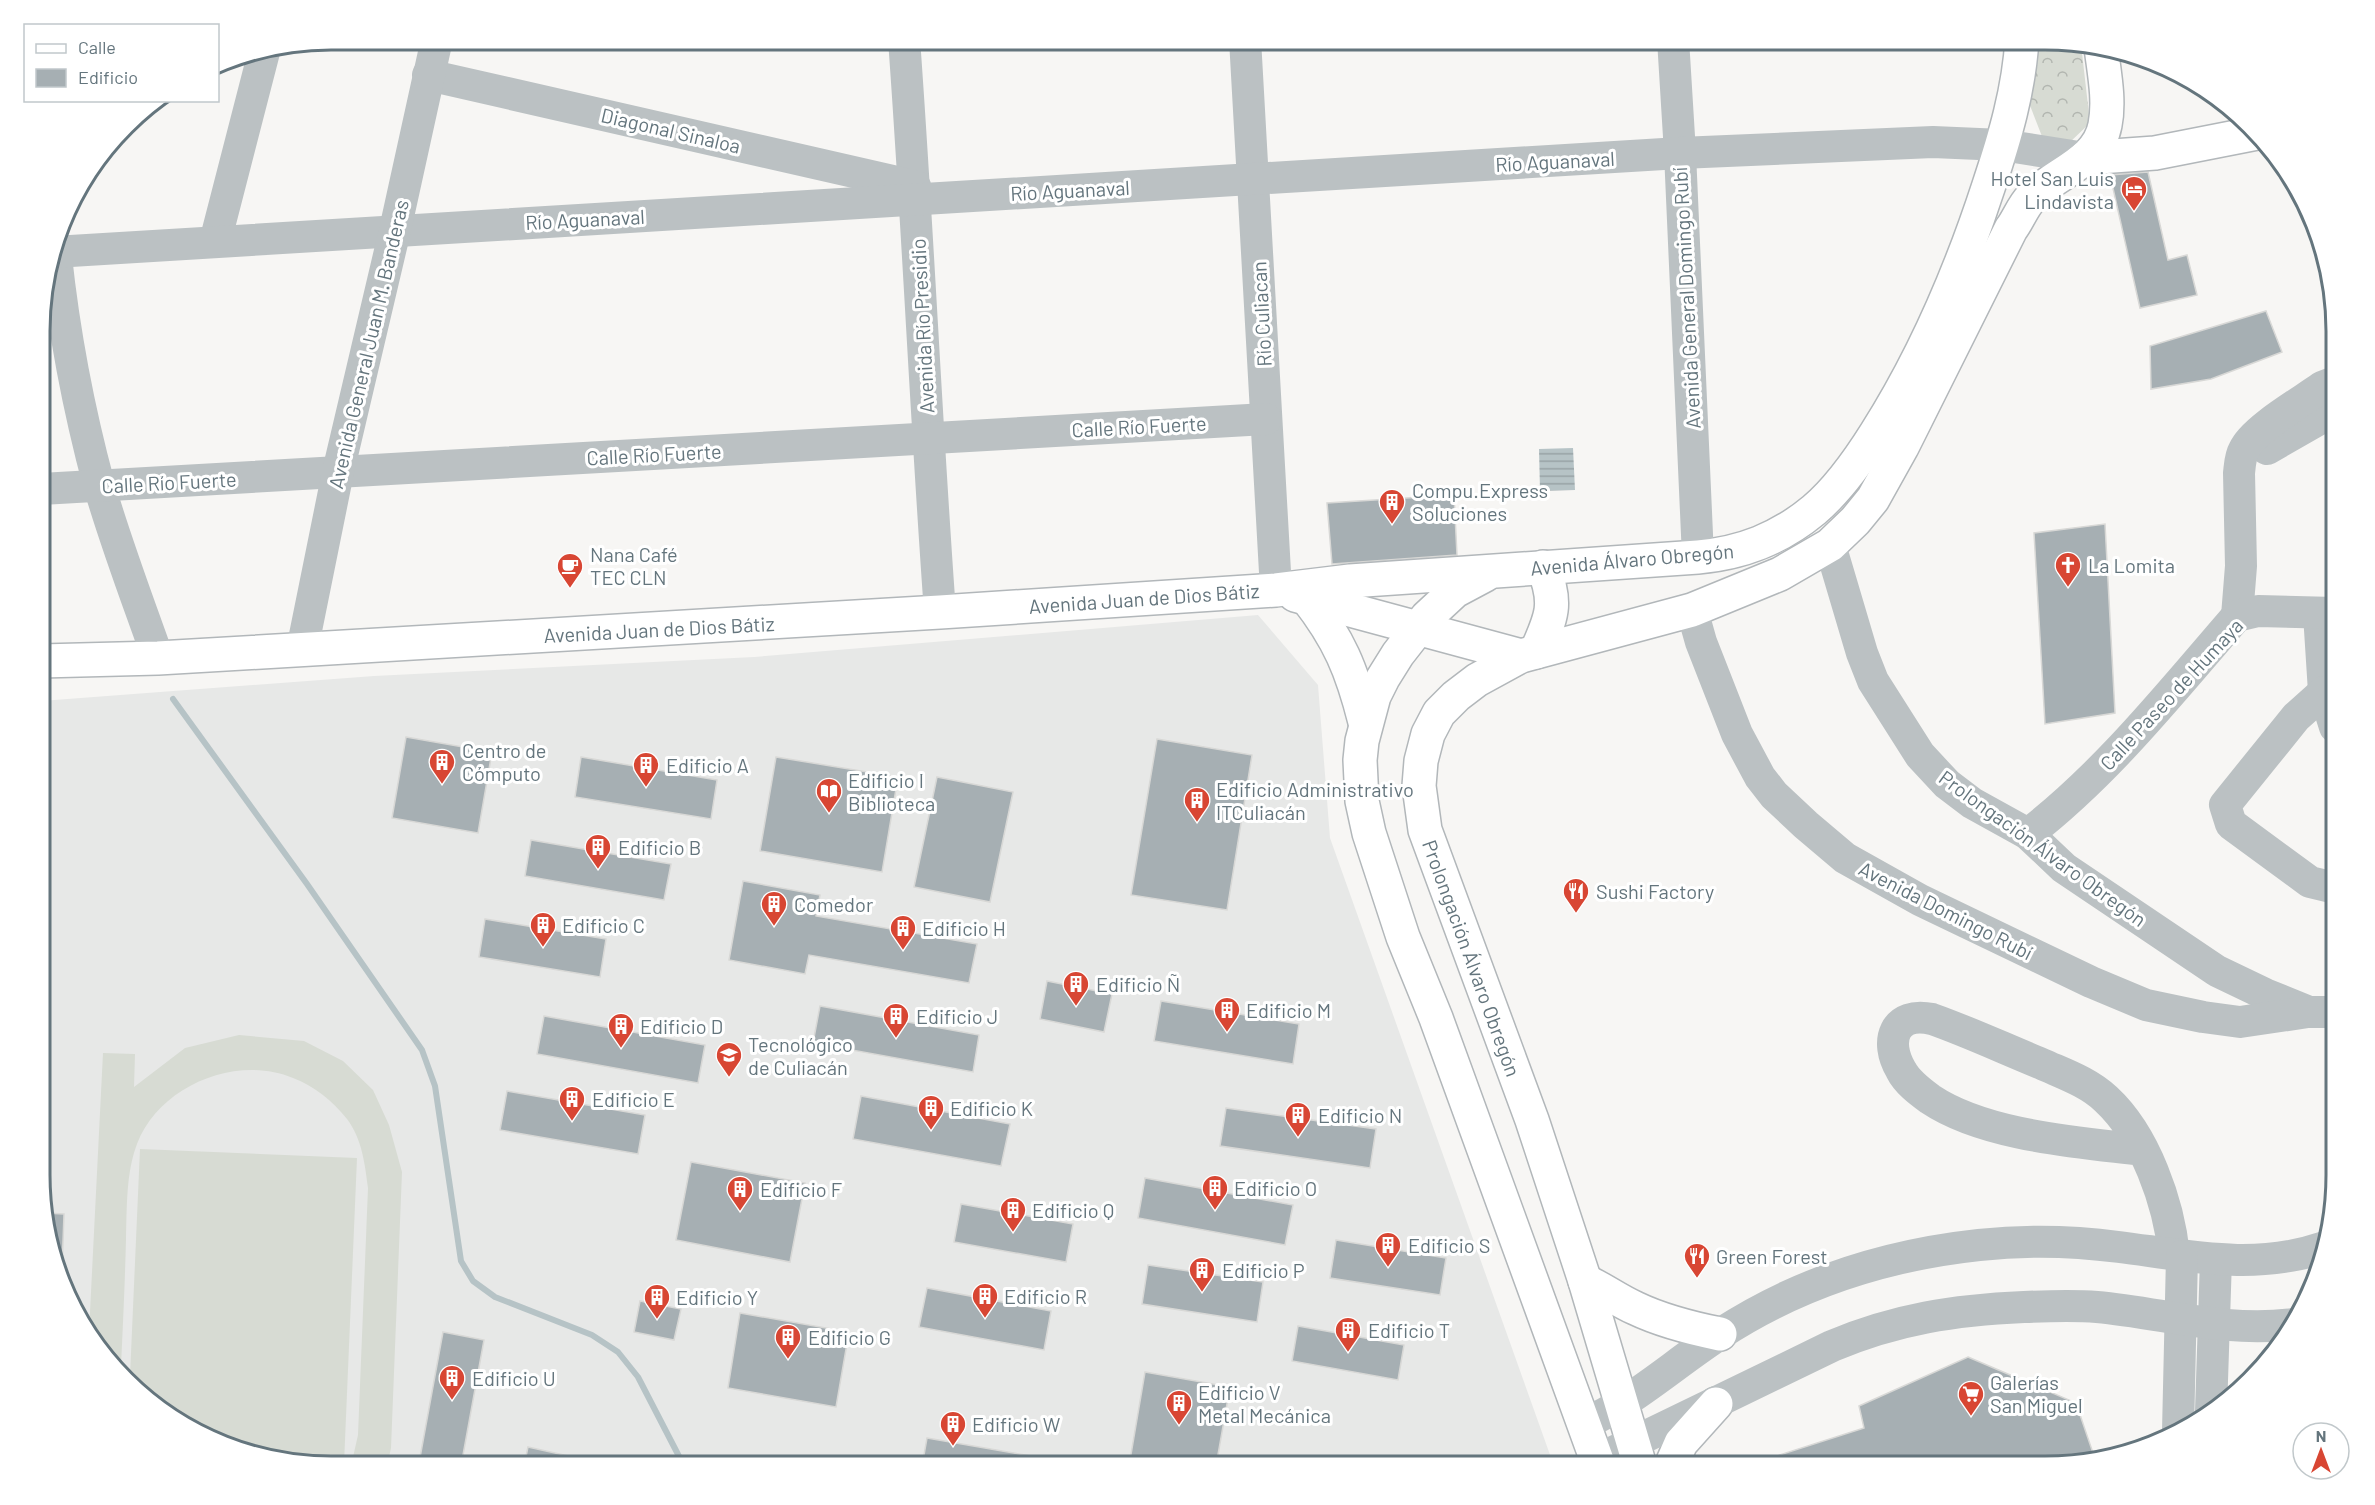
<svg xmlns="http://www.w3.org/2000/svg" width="2375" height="1505" viewBox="0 0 2375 1505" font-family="Barlow,sans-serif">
	<defs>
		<pattern id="forest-crowns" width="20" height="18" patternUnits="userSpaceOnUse" patternTransform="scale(1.5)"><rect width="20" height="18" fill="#d7dbd3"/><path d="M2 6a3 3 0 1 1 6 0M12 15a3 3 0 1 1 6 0" fill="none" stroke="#b2b6b0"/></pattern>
		<pattern id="water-rules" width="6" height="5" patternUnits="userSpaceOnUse" patternTransform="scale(1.5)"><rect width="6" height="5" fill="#b6c3c6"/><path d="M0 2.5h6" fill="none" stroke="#98a3a6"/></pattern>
	</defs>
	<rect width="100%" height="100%" fill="#f7f6f4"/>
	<polygon fill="#e7e8e7" points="1258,615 1318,685 1330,838 1554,1466 330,1466 237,1451 169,1417 78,1320 41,1212 41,701 374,676 754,657"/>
	<polygon fill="url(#forest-crowns)" points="2033,39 2081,44 2090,123 2068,144 2043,139 2029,103 2035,77"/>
	<g fill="#d7dbd3">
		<path d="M239,1035L304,1041L343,1061L373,1090L389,1125L402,1172L391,1448L387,1466H351L358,1435L368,1188C365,1164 362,1139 347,1119C333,1101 314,1086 293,1078C236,1054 159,1086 137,1144C126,1173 127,1207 126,1239C125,1281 123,1324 121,1366L89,1332L103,1053L135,1054L134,1087L185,1048Z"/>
		<polygon points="140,1149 357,1158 344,1464 309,1462 237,1451 169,1417 130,1376"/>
	</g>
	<polygon fill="url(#water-rules)" points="1573,448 1575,490 1540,491 1539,449"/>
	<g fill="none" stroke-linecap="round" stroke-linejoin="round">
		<g stroke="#b6c3c6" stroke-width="6">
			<polyline points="173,699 307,884 422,1050 435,1086 461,1261 473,1281 495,1297 592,1335 618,1352 638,1377 684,1466"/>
			<polyline points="1536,1466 1544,1463"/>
		</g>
	</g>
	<g fill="#a6afb3" stroke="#d8d8d6" stroke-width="1.5">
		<polygon points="2148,172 2168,260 2187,255 2197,295 2140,308 2110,175"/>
		<polygon points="2266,311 2282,352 2211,379 2151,389 2150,346"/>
		<polygon points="1454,495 1457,555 1332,564 1327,503"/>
		<polygon points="2105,524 2115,713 2045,724 2034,533"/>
		<polygon points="406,737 492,752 478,833 392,818"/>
		<polygon points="1157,739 1252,755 1227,910 1131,895"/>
		<polygon points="581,757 717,780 711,819 575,797"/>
		<polygon points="776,757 898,777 882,872 760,851"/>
		<polygon points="937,777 1013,792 990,902 914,887"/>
		<polygon points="531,840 671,864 664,900 525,876"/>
		<polygon points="743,881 820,895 816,916 977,944 969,983 809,955 805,974 729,960"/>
		<polygon points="485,919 606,939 600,977 479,957"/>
		<polygon points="1047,981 1112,994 1104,1032 1040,1019"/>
		<polygon points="1161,1001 1299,1024 1293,1064 1154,1041"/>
		<polygon points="820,1006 979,1035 973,1072 813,1043"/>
		<polygon points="544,1016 705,1045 698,1083 537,1054"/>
		<polygon points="507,1091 645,1115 638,1154 500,1130"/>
		<polygon points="861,1096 1010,1124 1001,1166 853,1139"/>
		<polygon points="1226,1108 1376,1129 1370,1168 1220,1146"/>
		<polygon points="691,1162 805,1183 790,1262 676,1240"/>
		<polygon points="1145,1178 1293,1205 1285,1245 1138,1218"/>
		<polygon points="961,1204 1073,1224 1066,1262 954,1242"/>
		<polygon points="45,1213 64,1214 62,1269 45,1223"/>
		<polygon points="1336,1240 1446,1258 1440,1295 1330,1278"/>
		<polygon points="1148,1265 1263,1282 1257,1322 1142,1304"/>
		<polygon points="927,1288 1051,1311 1044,1350 919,1327"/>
		<polygon points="640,1301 681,1309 674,1340 634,1332"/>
		<polygon points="740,1313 849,1332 836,1407 728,1388"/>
		<polygon points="1298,1326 1404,1345 1398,1380 1292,1361"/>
		<polygon points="443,1332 484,1340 461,1466 434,1466 419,1463"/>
		<polygon points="1968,1357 2076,1403 2094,1456 2063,1465 1758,1466 1758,1462 1864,1428 1859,1406"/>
		<polygon points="1145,1372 1230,1387 1216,1466 1129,1466"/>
		<polygon points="927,1438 1036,1457 1036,1466 922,1466"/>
		<polygon points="528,1447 582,1459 581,1466 524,1466"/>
	</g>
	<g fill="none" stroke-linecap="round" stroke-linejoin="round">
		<g stroke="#b2b7ba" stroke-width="36">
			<g id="major">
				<polyline points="2085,158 2155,153 2257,133"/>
				<polyline points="1485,575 1455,591 1427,617 1398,654 1383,678 1374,696 1362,741 1360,760 1362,801 1369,833 1403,937 1436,1018 1599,1466"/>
				<polyline points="1295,595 1521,656"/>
				<path d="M1306,597C1339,639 1352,670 1365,722"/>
				<path d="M1536,652C1552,617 1558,603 1543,567"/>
				<path d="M41,661L158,658L940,612L1276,590L1350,581L1698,557C1742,553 1779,539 1814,510C1839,489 1859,460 1876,433C1925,356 1961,271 1989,185C2005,137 2019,90 2022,39"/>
				<path d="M1585,1281C1603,1289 1617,1300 1635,1308C1662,1321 1690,1328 1720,1334"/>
				<path d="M1640,1466L1585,1281L1532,1120L1425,830L1419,786L1421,761L1428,734L1439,713L1456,696L1477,680L1521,656L1692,610L1780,574L1830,545L1855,521L1873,499L1902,447L2011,229C2018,220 2023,206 2031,198C2054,173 2098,163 2105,125C2110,100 2104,72 2101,47"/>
				<polyline points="1671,1466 1681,1443 1716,1404"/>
			</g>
		</g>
		<g stroke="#bbc1c3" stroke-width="32">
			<path d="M904,39C918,230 926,421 940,612"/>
			<polyline points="1245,39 1276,590"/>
			<polyline points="1673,39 1680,153 1698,557"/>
			<polyline points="428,75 915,186"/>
			<polyline points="215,242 264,52"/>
			<path d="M55,247C63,327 78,407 99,485C116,544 138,601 158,658"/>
			<polyline points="54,252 1680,153 1933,142 2002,145 2085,158"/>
			<polyline points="2267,449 2335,410"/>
			<polyline points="41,489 1266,419"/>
			<polyline points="1830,545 1862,653 1873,681 1920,755 1947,784 1972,803 2028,834 2064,868 2217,971 2265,994 2307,1011"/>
			<polyline points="1692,610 1701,642 1737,734 1760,777 1774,795 1806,825 1845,858 1920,900 2091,982 2146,1005 2203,1017 2240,1022 2308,1012 2335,1012"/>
			<polyline points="2319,614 2324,692 2335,727"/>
			<path d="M2237,616L2241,566L2239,473C2240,465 2240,457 2244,450C2253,429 2303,401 2322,387L2335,382"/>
			<polyline points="302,650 338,472 395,230 437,39"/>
			<polyline points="2324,692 2296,717 2225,805 2231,824 2310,882 2335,888"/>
			<path d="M2028,834C2108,772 2171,692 2237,616L2258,611L2335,613"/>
			<path d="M2142,1150C2078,1142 1985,1136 1930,1099C1919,1091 1907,1082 1901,1070C1884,1041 1894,1011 1932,1019C1969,1032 2005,1049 2042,1064C2064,1074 2088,1082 2106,1099C2145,1135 2169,1203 2174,1255"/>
			<polyline points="2211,1411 2216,1259"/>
			<path d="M1584,1424C1634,1401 1674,1364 1720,1334C1798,1283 1887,1255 1979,1245C2025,1240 2073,1241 2119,1247C2190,1256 2255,1271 2325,1247"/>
			<polyline points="2178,1431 2182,1256"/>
			<path d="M1597,1460L1832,1346C1896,1319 1955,1310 2024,1307C2048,1306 2073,1305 2097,1307C2163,1313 2226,1333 2293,1324"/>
		</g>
		<use href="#major" stroke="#fff" stroke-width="33"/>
	</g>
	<defs>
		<g id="hotel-pin" transform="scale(1.35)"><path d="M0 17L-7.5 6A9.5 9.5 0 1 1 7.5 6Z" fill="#d84633" stroke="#fff"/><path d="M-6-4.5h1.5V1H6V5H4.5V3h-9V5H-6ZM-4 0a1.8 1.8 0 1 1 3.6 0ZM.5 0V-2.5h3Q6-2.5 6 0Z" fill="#fff"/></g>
		<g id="building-pin" transform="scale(1.35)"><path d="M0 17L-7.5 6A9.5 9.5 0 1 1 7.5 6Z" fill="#d84633" stroke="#fff"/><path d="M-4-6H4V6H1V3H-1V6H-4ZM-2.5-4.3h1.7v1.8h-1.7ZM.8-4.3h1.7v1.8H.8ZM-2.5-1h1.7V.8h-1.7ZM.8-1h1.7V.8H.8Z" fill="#fff"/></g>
		<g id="church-pin" transform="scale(1.35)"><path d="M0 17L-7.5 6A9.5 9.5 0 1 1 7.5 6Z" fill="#d84633" stroke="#fff"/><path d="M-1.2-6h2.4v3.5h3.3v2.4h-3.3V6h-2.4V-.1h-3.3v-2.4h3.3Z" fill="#fff"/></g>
		<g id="cafe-pin" transform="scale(1.35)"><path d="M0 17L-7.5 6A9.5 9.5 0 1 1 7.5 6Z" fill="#d84633" stroke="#fff"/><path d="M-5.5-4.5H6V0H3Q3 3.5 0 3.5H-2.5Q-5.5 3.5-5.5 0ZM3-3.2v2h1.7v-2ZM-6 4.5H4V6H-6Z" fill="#fff"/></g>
		<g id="library-pin" transform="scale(1.35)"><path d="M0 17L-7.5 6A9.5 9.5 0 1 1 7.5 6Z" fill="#d84633" stroke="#fff"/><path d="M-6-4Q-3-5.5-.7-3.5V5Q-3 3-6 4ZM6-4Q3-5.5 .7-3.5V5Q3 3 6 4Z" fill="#fff"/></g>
		<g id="restaurant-pin" transform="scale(1.35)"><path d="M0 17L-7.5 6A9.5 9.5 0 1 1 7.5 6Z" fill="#d84633" stroke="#fff"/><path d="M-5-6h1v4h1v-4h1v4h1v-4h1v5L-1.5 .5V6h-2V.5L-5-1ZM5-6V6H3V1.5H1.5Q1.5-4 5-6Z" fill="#fff"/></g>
		<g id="university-pin" transform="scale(1.35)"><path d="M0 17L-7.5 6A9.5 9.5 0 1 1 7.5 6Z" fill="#d84633" stroke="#fff"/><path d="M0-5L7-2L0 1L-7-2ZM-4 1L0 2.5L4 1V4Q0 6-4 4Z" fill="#fff"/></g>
		<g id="supermarket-pin" transform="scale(1.35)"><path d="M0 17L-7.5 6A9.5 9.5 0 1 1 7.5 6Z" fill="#d84633" stroke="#fff"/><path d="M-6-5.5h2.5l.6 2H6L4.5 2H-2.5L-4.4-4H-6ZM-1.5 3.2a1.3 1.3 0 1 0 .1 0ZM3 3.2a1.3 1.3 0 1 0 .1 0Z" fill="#fff"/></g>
	</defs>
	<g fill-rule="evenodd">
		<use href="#hotel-pin" x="2134" y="189"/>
		<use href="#building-pin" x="1392" y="502"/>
		<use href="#church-pin" x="2068" y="565"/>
		<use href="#cafe-pin" x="570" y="566"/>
		<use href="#building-pin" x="442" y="762"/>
		<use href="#building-pin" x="646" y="765"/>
		<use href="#library-pin" x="829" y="791"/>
		<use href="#building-pin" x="1197" y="800"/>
		<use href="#building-pin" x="598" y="847"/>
		<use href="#restaurant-pin" x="1576" y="891"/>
		<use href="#building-pin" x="774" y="904"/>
		<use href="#building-pin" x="543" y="925"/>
		<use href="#building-pin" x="903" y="928"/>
		<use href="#building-pin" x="1076" y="984"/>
		<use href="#building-pin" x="1227" y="1010"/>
		<use href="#building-pin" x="896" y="1016"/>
		<use href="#building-pin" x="621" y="1026"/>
		<use href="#university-pin" x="729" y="1055"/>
		<use href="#building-pin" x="572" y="1099"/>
		<use href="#building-pin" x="931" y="1108"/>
		<use href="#building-pin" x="1298" y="1115"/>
		<use href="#building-pin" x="1215" y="1188"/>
		<use href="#building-pin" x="740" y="1189"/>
		<use href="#building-pin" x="1013" y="1210"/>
		<use href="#building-pin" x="1388" y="1245"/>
		<use href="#restaurant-pin" x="1697" y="1256"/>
		<use href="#building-pin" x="1202" y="1270"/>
		<use href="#building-pin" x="985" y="1296"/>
		<use href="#building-pin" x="657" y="1297"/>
		<use href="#building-pin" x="1348" y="1330"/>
		<use href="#building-pin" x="788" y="1337"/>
		<use href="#building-pin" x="452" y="1378"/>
		<use href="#supermarket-pin" x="1971" y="1394"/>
		<use href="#building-pin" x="1179" y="1403"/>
		<use href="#building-pin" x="953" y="1424"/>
	</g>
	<g text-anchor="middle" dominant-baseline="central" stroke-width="6" stroke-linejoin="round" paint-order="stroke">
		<g font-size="20" fill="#64757d" stroke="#fff">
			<text transform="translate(671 130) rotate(13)">Diagonal Sinaloa</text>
			<text transform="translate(1555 161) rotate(-3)">Río Aguanaval</text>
			<text transform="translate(1070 190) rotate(-3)">Río Aguanaval</text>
			<text transform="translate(585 219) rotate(-3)">Río Aguanaval</text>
			<text transform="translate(1686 298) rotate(-93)">Avenida General Domingo Rubí</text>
			<text transform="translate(1261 314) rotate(-93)">Río Culiacan</text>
			<text transform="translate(922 326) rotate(-93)">Avenida Río Presidio</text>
			<text transform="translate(368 344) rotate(-77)">Avenida General Juan M. Banderas</text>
			<text transform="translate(1139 426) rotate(-3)">Calle Río Fuerte</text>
			<text transform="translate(654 454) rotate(-3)">Calle Río Fuerte</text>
			<text transform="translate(169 482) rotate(-3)">Calle Río Fuerte</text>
			<text transform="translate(1632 559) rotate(-5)">Avenida Álvaro Obregón</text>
			<text transform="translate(1144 598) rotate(-4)">Avenida Juan de Dios Bátiz</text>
			<text transform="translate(659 629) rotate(-3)">Avenida Juan de Dios Bátiz</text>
			<text transform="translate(2171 694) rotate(-47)">Calle Paseo de Humaya</text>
			<text transform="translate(2043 848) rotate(36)">Prolongación Álvaro Obregón</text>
			<text transform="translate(1946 910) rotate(27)">Avenida Domingo Rubí</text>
			<text transform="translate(1472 958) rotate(70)">Prolongación Álvaro Obregón</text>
		</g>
		<g font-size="20" fill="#64757d" stroke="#fff" text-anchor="start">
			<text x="2114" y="178" text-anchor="end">Hotel San Luis<tspan x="2114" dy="23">Lindavista</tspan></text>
			<text x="1412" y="490">Compu.Express<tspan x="1412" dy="23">Soluciones</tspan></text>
			<text x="590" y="554">Nana Café<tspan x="590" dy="23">TEC CLN</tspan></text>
			<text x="2088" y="565">La Lomita</text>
			<text x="462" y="750">Centro de<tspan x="462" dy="23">Cómputo</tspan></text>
			<text x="666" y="765">Edificio A</text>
			<text x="848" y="780">Edificio I<tspan x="848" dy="23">Biblioteca</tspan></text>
			<text x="1216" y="789">Edificio Administrativo<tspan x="1216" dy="23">ITCuliacán</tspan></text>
			<text x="618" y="847">Edificio B</text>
			<text x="1596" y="891">Sushi Factory</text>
			<text x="794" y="904">Comedor</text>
			<text x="562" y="925">Edificio C</text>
			<text x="922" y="928">Edificio H</text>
			<text x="1096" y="984">Edificio Ñ</text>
			<text x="1246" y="1010">Edificio M</text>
			<text x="916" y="1016">Edificio J</text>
			<text x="640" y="1026">Edificio D</text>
			<text x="748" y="1044">Tecnológico<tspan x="748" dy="23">de Culiacán</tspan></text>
			<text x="592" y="1099">Edificio E</text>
			<text x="950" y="1108">Edificio K</text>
			<text x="1318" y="1115">Edificio N</text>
			<text x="1234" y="1188">Edificio O</text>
			<text x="760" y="1189">Edificio F</text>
			<text x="1032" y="1210">Edificio Q</text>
			<text x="1408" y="1245">Edificio S</text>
			<text x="1716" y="1256">Green Forest</text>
			<text x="1222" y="1270">Edificio P</text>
			<text x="1004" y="1296">Edificio R</text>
			<text x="676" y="1297">Edificio Y</text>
			<text x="1368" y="1330">Edificio T</text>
			<text x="808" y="1337">Edificio G</text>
			<text x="472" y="1378">Edificio U</text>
			<text x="1990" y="1382">Galerías<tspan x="1990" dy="23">San Miguel</tspan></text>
			<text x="1198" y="1392">Edificio V<tspan x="1198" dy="23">Metal Mecánica</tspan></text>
			<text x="972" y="1424">Edificio W</text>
		</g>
	</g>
	<path d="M0 0H2375V1505H0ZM331 50H2045A281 281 0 0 1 2326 331V1175A281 281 0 0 1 2045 1456H331A281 281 0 0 1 50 1175V331A281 281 0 0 1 331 50Z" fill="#fff" fill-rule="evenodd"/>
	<path fill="none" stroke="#64757d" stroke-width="3" d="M331 50H2045A281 281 0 0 1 2326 331V1175A281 281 0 0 1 2045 1456H331A281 281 0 0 1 50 1175V331A281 281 0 0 1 331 50Z"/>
	<rect x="24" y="24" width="195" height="78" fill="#ffffff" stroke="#c1c8cb" stroke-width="1.5"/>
	<rect x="36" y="44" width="30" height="9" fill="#ffffff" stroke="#c1c8cb" stroke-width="1.5"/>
	<text x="78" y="54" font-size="18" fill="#64757d">Calle</text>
	<rect x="36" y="69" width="30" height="18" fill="#a6afb3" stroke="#c1c8cb" stroke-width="1.5"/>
	<text x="78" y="84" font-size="18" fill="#64757d">Edificio</text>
	<g transform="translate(2321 1451)"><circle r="28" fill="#ffffff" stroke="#c1c8cb" stroke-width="1.5"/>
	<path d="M0-4.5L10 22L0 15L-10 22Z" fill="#d84633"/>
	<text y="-9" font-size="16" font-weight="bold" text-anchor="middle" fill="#64757d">N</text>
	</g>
</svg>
